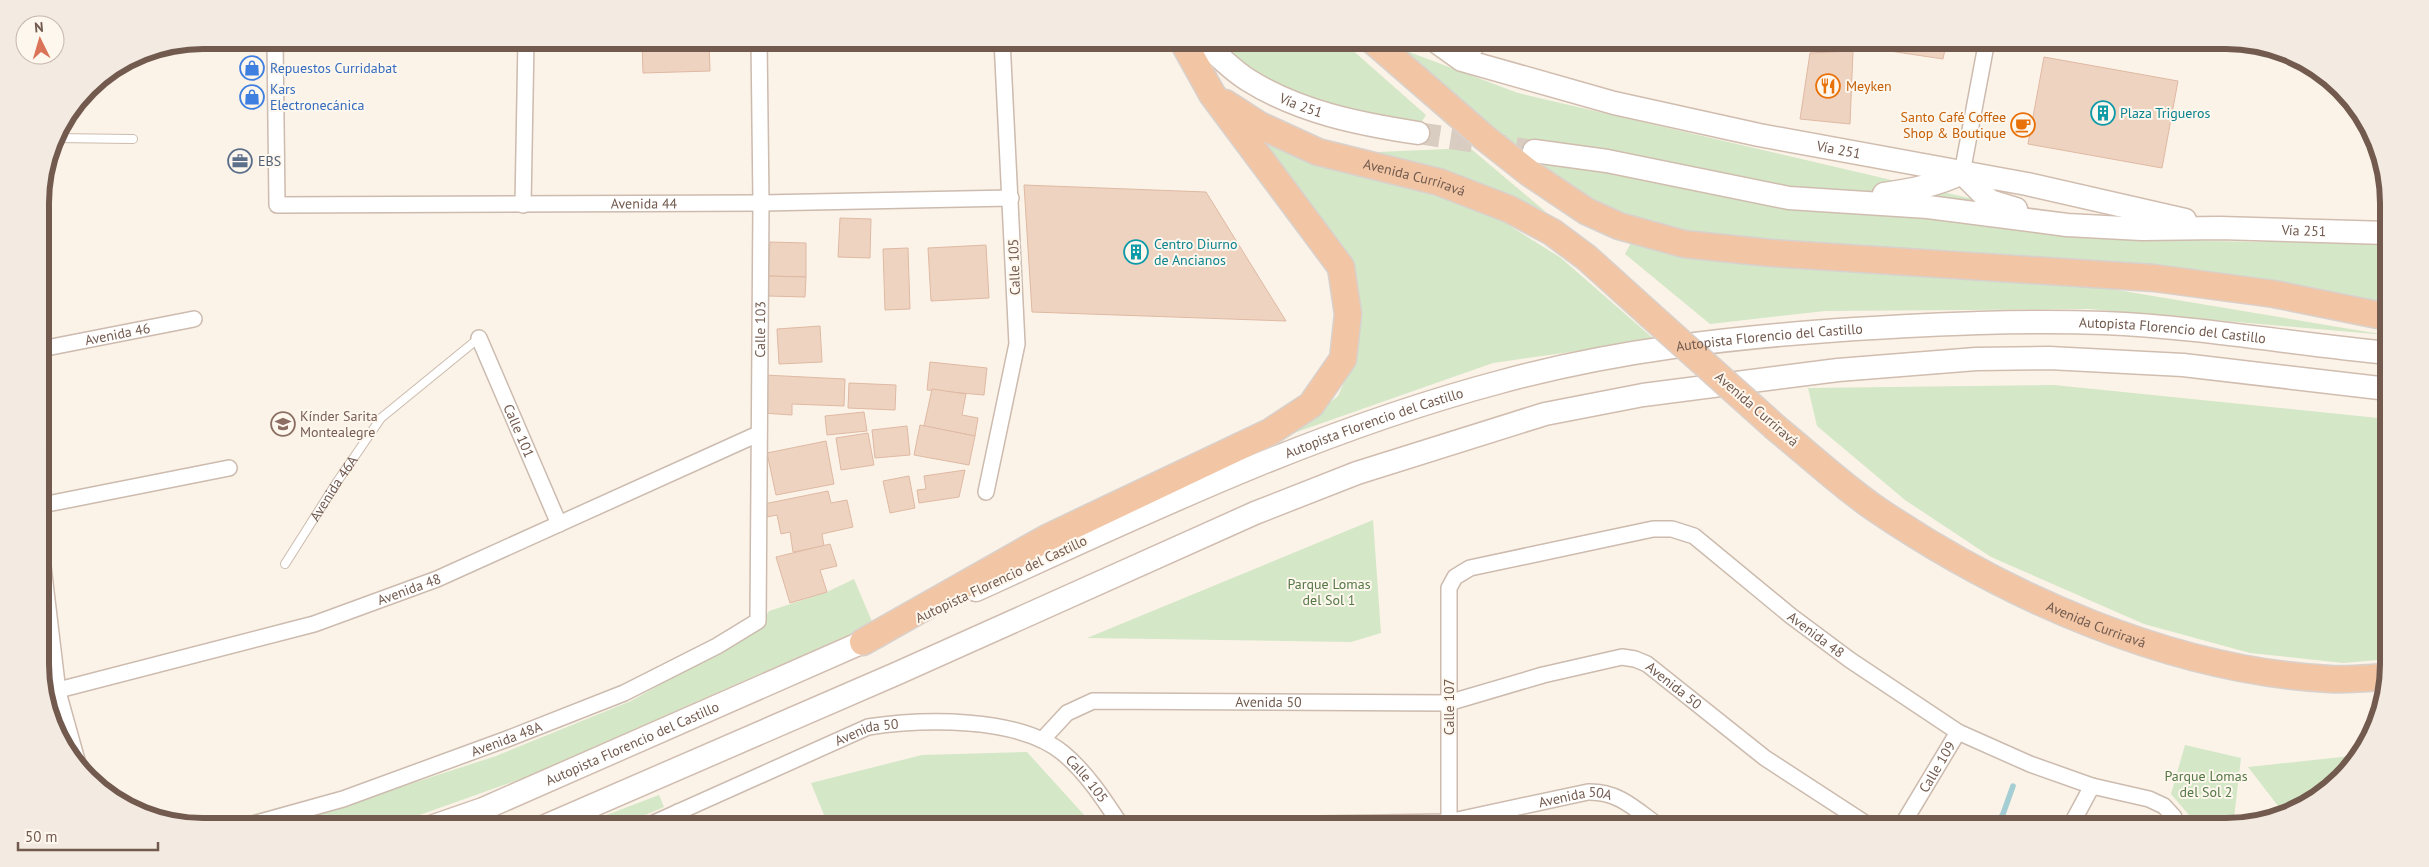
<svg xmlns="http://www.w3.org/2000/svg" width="2429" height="867" viewBox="0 0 2429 867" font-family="'PT Sans',sans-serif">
	<rect width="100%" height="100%" fill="#fbf3e8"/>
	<g fill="#d4e7c7">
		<polygon points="1211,40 1341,40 1426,115 1418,127 1389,125 1256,81"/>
		<polygon points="1388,44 1518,93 2059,219 2206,241 2388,244 2388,308 1703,237 1634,222 1579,196"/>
		<polygon points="1236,124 1403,186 1488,212 1561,258 1655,340 1493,363 1291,434 1338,396 1355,358 1359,313 1356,271"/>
		<path d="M1470,148L1546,212C1491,187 1435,168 1377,152Z"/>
		<polygon points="1632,241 2069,282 2386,335 2089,309 1825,311 1710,324 1625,254"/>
		<polygon points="2054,385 2388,419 2389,659 2343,663 2250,653 2144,624 1991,557 1905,500 1817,426 1808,388"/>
		<polygon points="1373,520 1381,633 1351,642 1087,638"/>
		<polygon points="854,579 873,624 526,777 386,827 278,827 496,756 631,701 755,631 769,611 827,592"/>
		<polygon points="2185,745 2241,758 2233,827 2189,827 2189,815 2171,794"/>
		<polygon points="1027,752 1095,827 829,827 811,783 922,755"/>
		<path d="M2360,755C2344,785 2313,800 2285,815L2248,767Z"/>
		<polygon points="659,795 664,807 617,827 575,827"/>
	</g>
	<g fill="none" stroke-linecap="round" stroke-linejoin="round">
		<polyline stroke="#a4cdd4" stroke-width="5.5" points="1995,827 2003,814 2013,786"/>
	</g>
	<g fill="#eed3c1" stroke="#dfb9a3">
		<polygon points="642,40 709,40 710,71 643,73"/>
		<polygon points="1730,40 1947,40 1943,59 1843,44 1741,49"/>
		<polygon points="1853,51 1850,124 1800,119 1810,53"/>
		<polygon points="2044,57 2178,81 2162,168 2028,144"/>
		<polygon points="1024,185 1206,192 1286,321 1032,312"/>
		<polygon points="840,218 871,219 870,258 838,257"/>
		<polygon points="770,242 806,243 806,277 768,276"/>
		<polygon points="986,245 989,298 931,301 928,248"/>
		<polygon points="908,248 910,309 885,310 883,249"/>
		<polygon points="768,276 806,277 805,297 768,296"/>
		<polygon points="820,326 822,362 779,364 777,329"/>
		<polygon points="930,362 987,368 984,395 927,390"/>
		<polygon points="764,375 845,379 844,406 792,404 792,415 762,413"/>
		<polygon points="849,383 896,385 895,410 848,408"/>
		<polygon points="932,389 966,394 962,415 978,418 975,436 924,426"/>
		<polygon points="864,412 867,431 827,435 825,416"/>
		<polygon points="920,425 975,436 969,465 914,455"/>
		<polygon points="907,426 910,455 875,458 872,430"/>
		<polygon points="868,433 874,465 841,470 836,438"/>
		<polygon points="826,441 834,484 776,495 767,453"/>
		<polygon points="965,470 959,497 919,503 917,490 926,489 924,476"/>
		<polygon points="909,476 915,508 890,513 883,481"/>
		<polygon points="828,491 831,503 847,500 853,527 822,534 824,546 793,552 790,532 781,534 777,515 767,517 764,504"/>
		<polygon points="830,544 837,566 820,570 827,592 790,603 776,557"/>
	</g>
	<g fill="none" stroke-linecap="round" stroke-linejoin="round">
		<polyline stroke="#d9cdc2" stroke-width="22" stroke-dasharray="22 11" stroke-linecap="butt" points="1418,133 1534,151"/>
		<g stroke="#ccbbae" stroke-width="10">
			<g id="service">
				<polyline points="55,138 133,139"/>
				<path id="s1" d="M285,564L337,482L381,418L479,338"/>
			</g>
		</g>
		<g stroke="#ccbbae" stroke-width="18">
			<g id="minor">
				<path id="s2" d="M275,40L277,205L761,203L1011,198"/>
				<polyline points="1962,173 1987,40"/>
				<polyline points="523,205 526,40"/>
				<path id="s3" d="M479,338L559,524"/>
				<path id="s4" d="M41,349L194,319"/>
				<polyline points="986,492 1017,344 1002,40"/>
				<polyline points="42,505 229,468"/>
				<polyline points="42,558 58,692 80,771"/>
				<path id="s5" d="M43,694L314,624L437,579L758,434"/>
				<path id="s6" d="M1042,740L1067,713L1093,701L1448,703L1543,675L1622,657L1635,659L1647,664L1765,758L1871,827"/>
				<polyline points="678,812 685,827"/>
				<path id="s7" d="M242,827L343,799L507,739L624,693L717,646L758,621L761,203L759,40"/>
				<path id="s8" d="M645,827L868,727C922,719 1018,716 1063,753C1087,773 1105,801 1122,827"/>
				<path id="s9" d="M1122,827L1448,822L1588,792C1619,791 1636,810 1660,827"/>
				<path id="s10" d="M1449,827V588L1455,577L1470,568L1653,529H1672L1694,536L1791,616L1850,660L1958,732L2030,764L2092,786L2149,799L2164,806L2174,817L2175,827"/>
				<path id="s11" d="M1901,827L1958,732"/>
				<polyline points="2070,827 2092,786"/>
			</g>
		</g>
		<g stroke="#ccbbae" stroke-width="21">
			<polyline id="tertiary" points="1462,60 1480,40"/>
		</g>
		<g stroke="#d0bdaf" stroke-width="25">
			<g id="secondary">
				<path id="s12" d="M1202,40C1216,54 1231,69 1248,80C1299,112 1359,124 1418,133"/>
				<path id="s13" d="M1434,40L1462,60L1614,103L1759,135L2027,184L2185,220"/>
				<path id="s14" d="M1534,151L1607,161L1789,198L1928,207L2067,225L2142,229L2220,228L2388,233"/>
				<polyline points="1962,173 1990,201 2016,209"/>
				<path d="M1884,194C1912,190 1937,185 1962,173"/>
				<path id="s15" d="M976,590C1147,512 1318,430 1500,382C1616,350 1735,337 1855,329C1938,324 2020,320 2104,323C2199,327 2294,344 2388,353"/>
				<path id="s16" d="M431,827L483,809L879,635"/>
				<polyline points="543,827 898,673 1255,513 1357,473 1545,414 1643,395 1838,370 1976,359 2049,358 2183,365 2388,389"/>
			</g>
		</g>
		<g stroke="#d8d1cd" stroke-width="29">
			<g id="trunk">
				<polyline points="1372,40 1485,138 1528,172 1586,211 1619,226 1684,244 1771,253 2154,278 2274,294 2388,317"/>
				<path id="s17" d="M1225,103L1259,125L1318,152L1439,182L1509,209L1552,232L1587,258L1649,314"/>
				<path id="s18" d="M1776,428C1808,454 1839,483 1873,507C2003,596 2171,671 2330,679C2349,680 2368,678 2387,677"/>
				<polyline points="863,642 1047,538 1270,432 1311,405 1343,359 1348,314 1341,267 1212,94 1182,40"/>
			</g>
		</g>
		<use href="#service" stroke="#fff" stroke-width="8"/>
		<use href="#minor" stroke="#fff" stroke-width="15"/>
		<use href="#tertiary" stroke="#fff" stroke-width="19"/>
		<use href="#secondary" stroke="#fff" stroke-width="22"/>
		<use href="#trunk" stroke="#f2c6a5" stroke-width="26"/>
		<g stroke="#d8d1cd" stroke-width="29" stroke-linecap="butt">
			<polyline id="trunk-bridge" points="1649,314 1776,428"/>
		</g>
		<use href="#trunk-bridge" stroke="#f2c6a5" stroke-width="26"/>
	</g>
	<defs>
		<g id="shop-ring" transform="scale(1.25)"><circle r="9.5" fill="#fef7ee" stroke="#3f7fe0" stroke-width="1.5"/><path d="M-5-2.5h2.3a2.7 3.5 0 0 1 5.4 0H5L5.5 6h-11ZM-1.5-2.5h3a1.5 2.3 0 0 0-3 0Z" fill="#3f7fe0"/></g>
		<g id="restaurant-ring" transform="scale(1.25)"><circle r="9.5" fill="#fef7ee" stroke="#e8710a" stroke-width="1.5"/><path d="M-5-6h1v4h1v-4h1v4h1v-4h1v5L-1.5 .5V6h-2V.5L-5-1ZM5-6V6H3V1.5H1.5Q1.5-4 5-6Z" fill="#e8710a"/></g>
		<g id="building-ring" transform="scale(1.25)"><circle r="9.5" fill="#fef7ee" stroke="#0f9aa8" stroke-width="1.5"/><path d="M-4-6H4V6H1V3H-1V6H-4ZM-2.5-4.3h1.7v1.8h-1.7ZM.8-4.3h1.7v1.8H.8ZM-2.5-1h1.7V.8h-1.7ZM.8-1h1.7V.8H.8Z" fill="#0f9aa8"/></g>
		<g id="cafe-ring" transform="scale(1.25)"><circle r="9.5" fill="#fef7ee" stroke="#e8710a" stroke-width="1.5"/><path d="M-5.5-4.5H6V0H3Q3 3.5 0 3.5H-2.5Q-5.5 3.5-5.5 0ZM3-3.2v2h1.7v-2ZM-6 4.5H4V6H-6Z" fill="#e8710a"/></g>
		<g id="office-ring" transform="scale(1.25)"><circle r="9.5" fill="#fef7ee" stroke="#5c6f8a" stroke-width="1.5"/><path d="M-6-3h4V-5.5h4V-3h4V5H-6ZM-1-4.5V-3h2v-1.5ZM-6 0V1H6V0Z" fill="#5c6f8a"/></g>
		<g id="school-ring" transform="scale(1.25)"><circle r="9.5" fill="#fef7ee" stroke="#8d6e63" stroke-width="1.5"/><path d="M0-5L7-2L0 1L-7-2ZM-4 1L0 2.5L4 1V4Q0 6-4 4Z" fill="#8d6e63"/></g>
	</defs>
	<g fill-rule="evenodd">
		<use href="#shop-ring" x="252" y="68"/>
		<use href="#restaurant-ring" x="1828" y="86"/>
		<use href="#shop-ring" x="252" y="97"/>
		<use href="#building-ring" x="2103" y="113"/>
		<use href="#cafe-ring" x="2023" y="125"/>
		<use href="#office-ring" x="240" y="161"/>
		<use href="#building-ring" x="1136" y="252"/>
		<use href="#school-ring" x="283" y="424"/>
	</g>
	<g text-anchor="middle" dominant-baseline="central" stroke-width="4" stroke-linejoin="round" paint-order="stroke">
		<g font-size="14" fill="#366cbe" stroke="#fef7ee" text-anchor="start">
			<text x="270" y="68">Repuestos Curridabat</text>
			<text x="270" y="89">Kars<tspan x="270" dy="16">Electronecánica</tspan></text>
		</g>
		<g font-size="14" fill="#c56008" stroke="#fef7ee" text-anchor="start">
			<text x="1846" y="86">Meyken</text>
			<text x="2006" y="117" text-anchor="end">Santo Café Coffee<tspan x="2006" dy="16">Shop &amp; Boutique</tspan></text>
		</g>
		<g font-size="14" fill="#725a4e" stroke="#fef7ee">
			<text stroke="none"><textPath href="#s12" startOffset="120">Vía 251</textPath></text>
			<text stroke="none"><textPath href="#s13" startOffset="422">Vía 251</textPath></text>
			<text stroke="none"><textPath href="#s17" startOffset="205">Avenida Curriravá</textPath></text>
			<text stroke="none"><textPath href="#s2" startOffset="532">Avenida 44</textPath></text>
			<text stroke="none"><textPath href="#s14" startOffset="776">Vía 251</textPath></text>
			<text transform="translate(1014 267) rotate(-92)">Calle 105</text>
			<text stroke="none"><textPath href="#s7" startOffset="849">Calle 103</textPath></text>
			<text stroke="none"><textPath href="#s15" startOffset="1242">Autopista Florencio del Castillo</textPath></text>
			<text stroke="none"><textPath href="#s4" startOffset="78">Avenida 46</textPath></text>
			<text stroke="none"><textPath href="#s15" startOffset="838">Autopista Florencio del Castillo</textPath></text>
			<text transform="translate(1757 409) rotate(41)">Avenida Curriravá</text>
			<text stroke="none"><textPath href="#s15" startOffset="432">Autopista Florencio del Castillo</textPath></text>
			<text stroke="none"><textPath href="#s3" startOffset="101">Calle 101</textPath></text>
			<text stroke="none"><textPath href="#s1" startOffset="90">Avenida 46A</textPath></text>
			<text transform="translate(1001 579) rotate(-25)">Autopista Florencio del Castillo</text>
			<text stroke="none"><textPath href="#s5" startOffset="381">Avenida 48</textPath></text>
			<text stroke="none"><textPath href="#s18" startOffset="378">Avenida Curriravá</textPath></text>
			<text stroke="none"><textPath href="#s10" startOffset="655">Avenida 48</textPath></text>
			<text stroke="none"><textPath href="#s6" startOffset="661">Avenida 50</textPath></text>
			<text stroke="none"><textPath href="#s6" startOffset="241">Avenida 50</textPath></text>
			<text transform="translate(1449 707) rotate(-90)">Calle 107</text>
			<text stroke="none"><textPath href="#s8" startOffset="242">Avenida 50</textPath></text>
			<text stroke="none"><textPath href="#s7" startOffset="279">Avenida 48A</textPath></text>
			<text stroke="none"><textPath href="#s16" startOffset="218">Autopista Florencio del Castillo</textPath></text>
			<text stroke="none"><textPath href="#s11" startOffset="70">Calle 109</textPath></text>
			<text stroke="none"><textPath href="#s8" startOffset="481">Calle 105</textPath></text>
			<text stroke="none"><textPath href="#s9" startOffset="456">Avenida 50A</textPath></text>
		</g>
		<g font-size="14" fill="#0d838f" stroke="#fef7ee" text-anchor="start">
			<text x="2120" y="113">Plaza Trigueros</text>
			<text x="1154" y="244">Centro Diurno<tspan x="1154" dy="16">de Ancianos</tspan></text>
		</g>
		<g font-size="14" fill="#4e5e75" stroke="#fef7ee" text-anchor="start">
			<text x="258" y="161">EBS</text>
		</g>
		<g font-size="14" fill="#785e54" stroke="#fef7ee" text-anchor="start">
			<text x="300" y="416">Kínder Sarita<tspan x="300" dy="16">Montealegre</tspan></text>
		</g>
		<g font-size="14" fill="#557847" stroke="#fef7ee">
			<text x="1329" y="584">Parque Lomas<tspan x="1329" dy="16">del Sol 1</tspan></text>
			<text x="2206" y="776">Parque Lomas<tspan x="2206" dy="16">del Sol 2</tspan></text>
		</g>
	</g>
	<path d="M0 0H2429V867H0ZM203 49H2226A154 154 0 0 1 2380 203V664A154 154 0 0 1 2226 818H203A154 154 0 0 1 49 664V203A154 154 0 0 1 203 49Z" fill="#f3eae1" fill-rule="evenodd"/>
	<path fill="none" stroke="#725a4e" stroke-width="6" d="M203 49H2226A154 154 0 0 1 2380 203V664A154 154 0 0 1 2226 818H203A154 154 0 0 1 49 664V203A154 154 0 0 1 203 49Z"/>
	<g transform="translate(40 40) rotate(355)"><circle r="24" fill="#fef7ee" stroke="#c6b8ae"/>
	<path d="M0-4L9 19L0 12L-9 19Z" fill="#da7357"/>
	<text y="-8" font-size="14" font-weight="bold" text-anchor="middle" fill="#725a4e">N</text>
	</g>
	<path d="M18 842v8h140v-8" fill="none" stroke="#725a4e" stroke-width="2.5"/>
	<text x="25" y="842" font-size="15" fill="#725a4e" stroke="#fef7ee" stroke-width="4" paint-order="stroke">50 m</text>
</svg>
